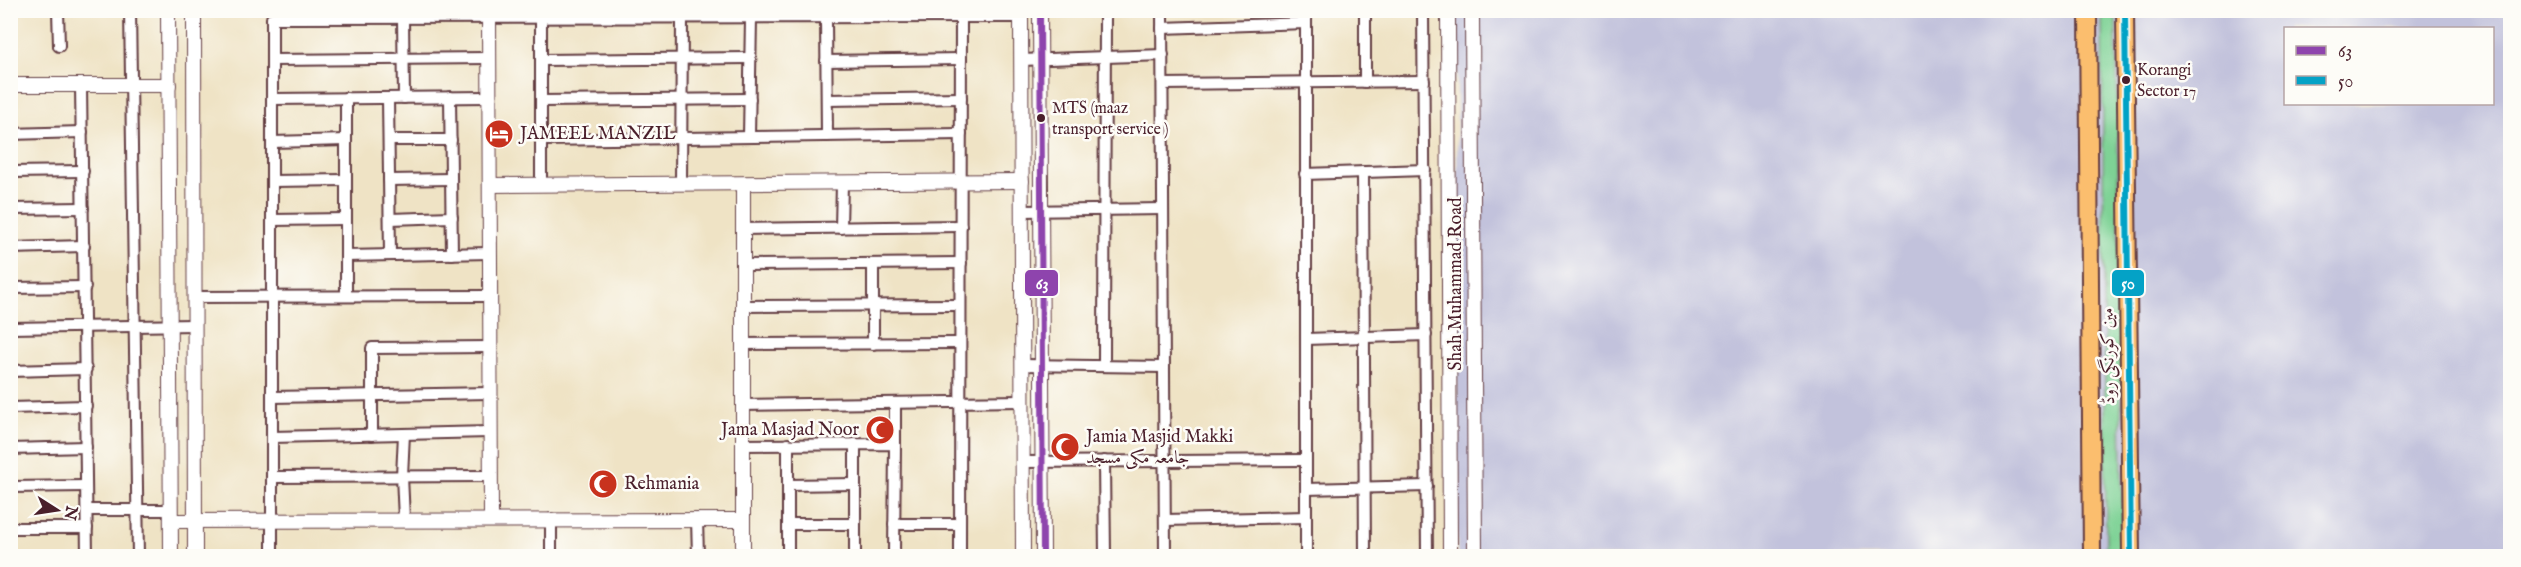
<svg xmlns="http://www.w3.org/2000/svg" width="2521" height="567" viewBox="0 0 2521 567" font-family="'IM FELL English',Amiri,serif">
	<rect width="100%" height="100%" fill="#fdfcf7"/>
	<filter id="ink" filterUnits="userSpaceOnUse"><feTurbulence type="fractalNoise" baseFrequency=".0167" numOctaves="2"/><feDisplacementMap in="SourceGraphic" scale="12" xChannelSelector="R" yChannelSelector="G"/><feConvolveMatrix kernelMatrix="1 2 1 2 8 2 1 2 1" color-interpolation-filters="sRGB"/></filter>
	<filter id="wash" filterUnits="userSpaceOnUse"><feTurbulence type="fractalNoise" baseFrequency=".008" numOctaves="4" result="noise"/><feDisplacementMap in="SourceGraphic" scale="24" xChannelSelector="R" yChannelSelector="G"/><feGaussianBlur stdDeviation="1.35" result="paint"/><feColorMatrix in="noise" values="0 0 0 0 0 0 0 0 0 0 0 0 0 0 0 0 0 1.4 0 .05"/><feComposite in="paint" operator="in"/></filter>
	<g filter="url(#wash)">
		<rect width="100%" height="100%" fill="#efe3c5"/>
		<path fill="#c2c2dc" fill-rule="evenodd" d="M1457,11H2510V556H1457ZM2286,28H2492V104H2286Z"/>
		<polygon fill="#7ed295" stroke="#647860" stroke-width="1.5" points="2102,11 2116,11 2123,556 2106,556"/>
	</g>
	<g filter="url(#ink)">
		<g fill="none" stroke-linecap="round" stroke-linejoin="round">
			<g stroke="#633c42" stroke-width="14">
				<g id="minor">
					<polyline points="58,10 59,46"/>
					<polyline points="130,10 138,556"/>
					<polyline points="1162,10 1165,556"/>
					<polyline points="1423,10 1427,556"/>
					<polyline points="403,18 404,98"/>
					<polyline points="826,18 827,136"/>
					<polyline points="1162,28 1306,23"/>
					<polyline points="272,60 489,58"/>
					<polyline points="541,60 750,58"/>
					<polyline points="1021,60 1163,55"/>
					<polyline points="826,61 961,59"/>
					<polyline points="1365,82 1365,10"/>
					<polyline points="1163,84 1424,81"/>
					<polyline points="81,85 87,556"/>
					<polyline points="450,97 452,254"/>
					<polyline points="388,98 390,255"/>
					<polyline points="272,99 489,97"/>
					<polyline points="827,100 961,98"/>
					<polyline points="541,101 750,99"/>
					<polyline points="10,134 82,132"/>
					<polyline points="749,136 751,18"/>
					<polyline points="389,140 451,140"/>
					<polyline points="541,140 961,134"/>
					<polyline points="272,142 346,140"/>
					<polyline points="10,172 83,171"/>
					<polyline points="1363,172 1365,556"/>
					<polyline points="1305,174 1425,170"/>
					<polyline points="389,180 451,179"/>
					<polyline points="272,181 346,180"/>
					<polyline points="681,184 682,18"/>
					<polyline points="541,185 541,19"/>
					<polyline points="10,209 83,208"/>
					<polyline points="1022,211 1163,209"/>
					<polyline points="390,219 452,217"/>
					<polyline points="272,220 346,219"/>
					<polyline points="841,228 842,183"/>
					<polyline points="743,229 961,226"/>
					<polyline points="10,248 84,246"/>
					<polyline points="346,256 490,253"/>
					<polyline points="743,265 961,263"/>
					<polyline points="10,288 85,287"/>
					<polyline points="346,295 346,98"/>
					<polyline points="194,297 490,296"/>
					<polyline points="743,306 960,305"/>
					<polyline points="10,328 194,325"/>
					<polyline points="1306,339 1426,335"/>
					<polyline points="743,344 960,343"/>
					<polyline points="873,344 873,264"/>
					<polyline points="1022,365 1164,367"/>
					<polyline points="1104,366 1105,10"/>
					<polyline points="10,371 86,369"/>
					<polyline points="272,397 490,393"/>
					<polyline points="895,404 895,444"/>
					<polyline points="743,405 1022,401"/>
					<polyline points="10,408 86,406"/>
					<polyline points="404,434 402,476 404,519"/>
					<polyline points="372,435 372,348 490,347"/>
					<polyline points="272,437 490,432"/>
					<polyline points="855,444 855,556"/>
					<polyline points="743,445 895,444 894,556"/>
					<polyline points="10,449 86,447"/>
					<polyline points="1104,461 1105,556"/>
					<polyline points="1023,462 1306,460"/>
					<polyline points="272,477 491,476"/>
					<polyline points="788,485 855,484"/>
					<polyline points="10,487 86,486"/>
					<polyline points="1306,489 1427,486"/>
					<polyline points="87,510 171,510"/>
					<polyline points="551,519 551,556"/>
					<polyline points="697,519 698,556"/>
					<polyline points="1165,520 1306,517"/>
					<polyline points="788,524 855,524"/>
					<polyline points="894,524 960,524"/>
					<polyline points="10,528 87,528"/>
					<polyline points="272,556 272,18 1021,17"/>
					<polyline points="788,556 788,444"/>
					<polyline points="960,556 961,11"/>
					<polyline points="1306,556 1306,10"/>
				</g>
			</g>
			<g stroke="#633c42" stroke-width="16">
				<g id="tertiary">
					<polyline points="168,10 171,556"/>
					<polyline points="194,10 195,556"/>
					<polyline points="489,10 491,519"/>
					<polyline points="1021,10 1023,556"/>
					<polyline points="1040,10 1043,556"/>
					<polyline points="1448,10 1450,556"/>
					<polyline points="1472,10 1475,556"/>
					<polyline points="10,85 169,85"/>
					<polyline points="490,185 1022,181"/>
					<polyline points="171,521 743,520"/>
					<polyline points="743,556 743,184"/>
				</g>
			</g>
			<g stroke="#633c42" stroke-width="20">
				<g id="primary">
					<polyline points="2088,10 2092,556"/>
					<polyline points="2125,10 2131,556"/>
				</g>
			</g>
			<use href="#minor" stroke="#fff" stroke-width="10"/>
			<use href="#tertiary" stroke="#fff" stroke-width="14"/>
			<use href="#primary" stroke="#fbbe6e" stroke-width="16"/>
			<g stroke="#fdfcf7" stroke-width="10">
				<polyline id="bus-1" points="1040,10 1043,556"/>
			</g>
			<g stroke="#fdfcf7" stroke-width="10">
				<polyline id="bus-2" points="2125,10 2131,556"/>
			</g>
			<use href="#bus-1" stroke="#8e44ad" stroke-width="6"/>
			<use href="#bus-2" stroke="#04a2c6" stroke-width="6"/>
		</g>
	</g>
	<defs>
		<g id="hotel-disc" transform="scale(1.5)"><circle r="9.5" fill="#c8321e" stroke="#fdfcf7"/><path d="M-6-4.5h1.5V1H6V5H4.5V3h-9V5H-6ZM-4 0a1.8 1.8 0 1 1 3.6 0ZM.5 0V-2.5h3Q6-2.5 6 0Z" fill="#fff"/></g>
		<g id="mosque-disc" transform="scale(1.5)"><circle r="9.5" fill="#c8321e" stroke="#fdfcf7"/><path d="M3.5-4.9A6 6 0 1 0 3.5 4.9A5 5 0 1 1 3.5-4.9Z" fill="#fff"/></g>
	</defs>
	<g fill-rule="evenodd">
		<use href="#hotel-disc" x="499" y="134"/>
		<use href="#mosque-disc" x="880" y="430"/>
		<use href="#mosque-disc" x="1065" y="447"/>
		<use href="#mosque-disc" x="603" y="484"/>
	</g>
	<g fill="#4a1f2b" stroke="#fdfcf7" stroke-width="2">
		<circle cx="2126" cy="80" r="5"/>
		<circle cx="1041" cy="118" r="5"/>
	</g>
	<g text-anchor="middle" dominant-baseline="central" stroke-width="5" stroke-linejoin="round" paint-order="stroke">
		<g font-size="16" fill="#4a1f2b" stroke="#fdfcf7" text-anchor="start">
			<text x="2137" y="71">Korangi<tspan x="2137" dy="21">Sector 17</tspan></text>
			<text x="1052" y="109">MTS (maaz<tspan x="1052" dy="21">transport service )</tspan></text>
		</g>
		<g font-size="18" fill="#4a1f2b" stroke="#fdfcf7" text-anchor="start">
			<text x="520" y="134">JAMEEL MANZIL</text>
			<text x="859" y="430" text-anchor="end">Jama Masjad Noor</text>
			<text x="1086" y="437">Jamia Masjid Makki<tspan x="1086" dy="21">جامعہ مکی مسجد</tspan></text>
			<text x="624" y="484">Rehmania</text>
		</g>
		<g font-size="18" fill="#4a1f2b" stroke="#fdfcf7">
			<text transform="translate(1456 284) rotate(-90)">Shah Muhammad Road</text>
			<text transform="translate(2109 356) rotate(-91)">مین کورنگی روڈ</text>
		</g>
	</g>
	<g stroke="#fdfcf7" stroke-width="2">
		<rect x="1024" y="269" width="35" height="28" rx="6" fill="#8e44ad"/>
		<rect x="2111" y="269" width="34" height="28" rx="6" fill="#04a2c6"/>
	</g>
	<g font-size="16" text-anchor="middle" font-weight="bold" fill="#fff">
		<text x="1042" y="289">63</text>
		<text x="2128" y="289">50</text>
	</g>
	<rect width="2521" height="567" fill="none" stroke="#fdfcf7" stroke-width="36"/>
	<rect x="2284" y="27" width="210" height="78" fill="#fdfcf7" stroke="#b5a4a5" stroke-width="1.5"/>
	<rect x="2296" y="46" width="30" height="9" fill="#8e44ad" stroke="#b5a4a5" stroke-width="1.5"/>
	<text x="2338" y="57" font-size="18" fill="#4a1f2b">63</text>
	<rect x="2296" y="76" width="30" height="9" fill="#04a2c6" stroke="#b5a4a5" stroke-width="1.5"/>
	<text x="2338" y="87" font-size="18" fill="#4a1f2b">50</text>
	<g transform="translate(57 510) rotate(102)" stroke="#fdfcf7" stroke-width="4.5" paint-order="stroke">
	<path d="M0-4.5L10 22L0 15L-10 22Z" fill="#4a1f2b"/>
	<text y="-9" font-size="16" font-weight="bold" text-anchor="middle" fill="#4a1f2b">N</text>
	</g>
</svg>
